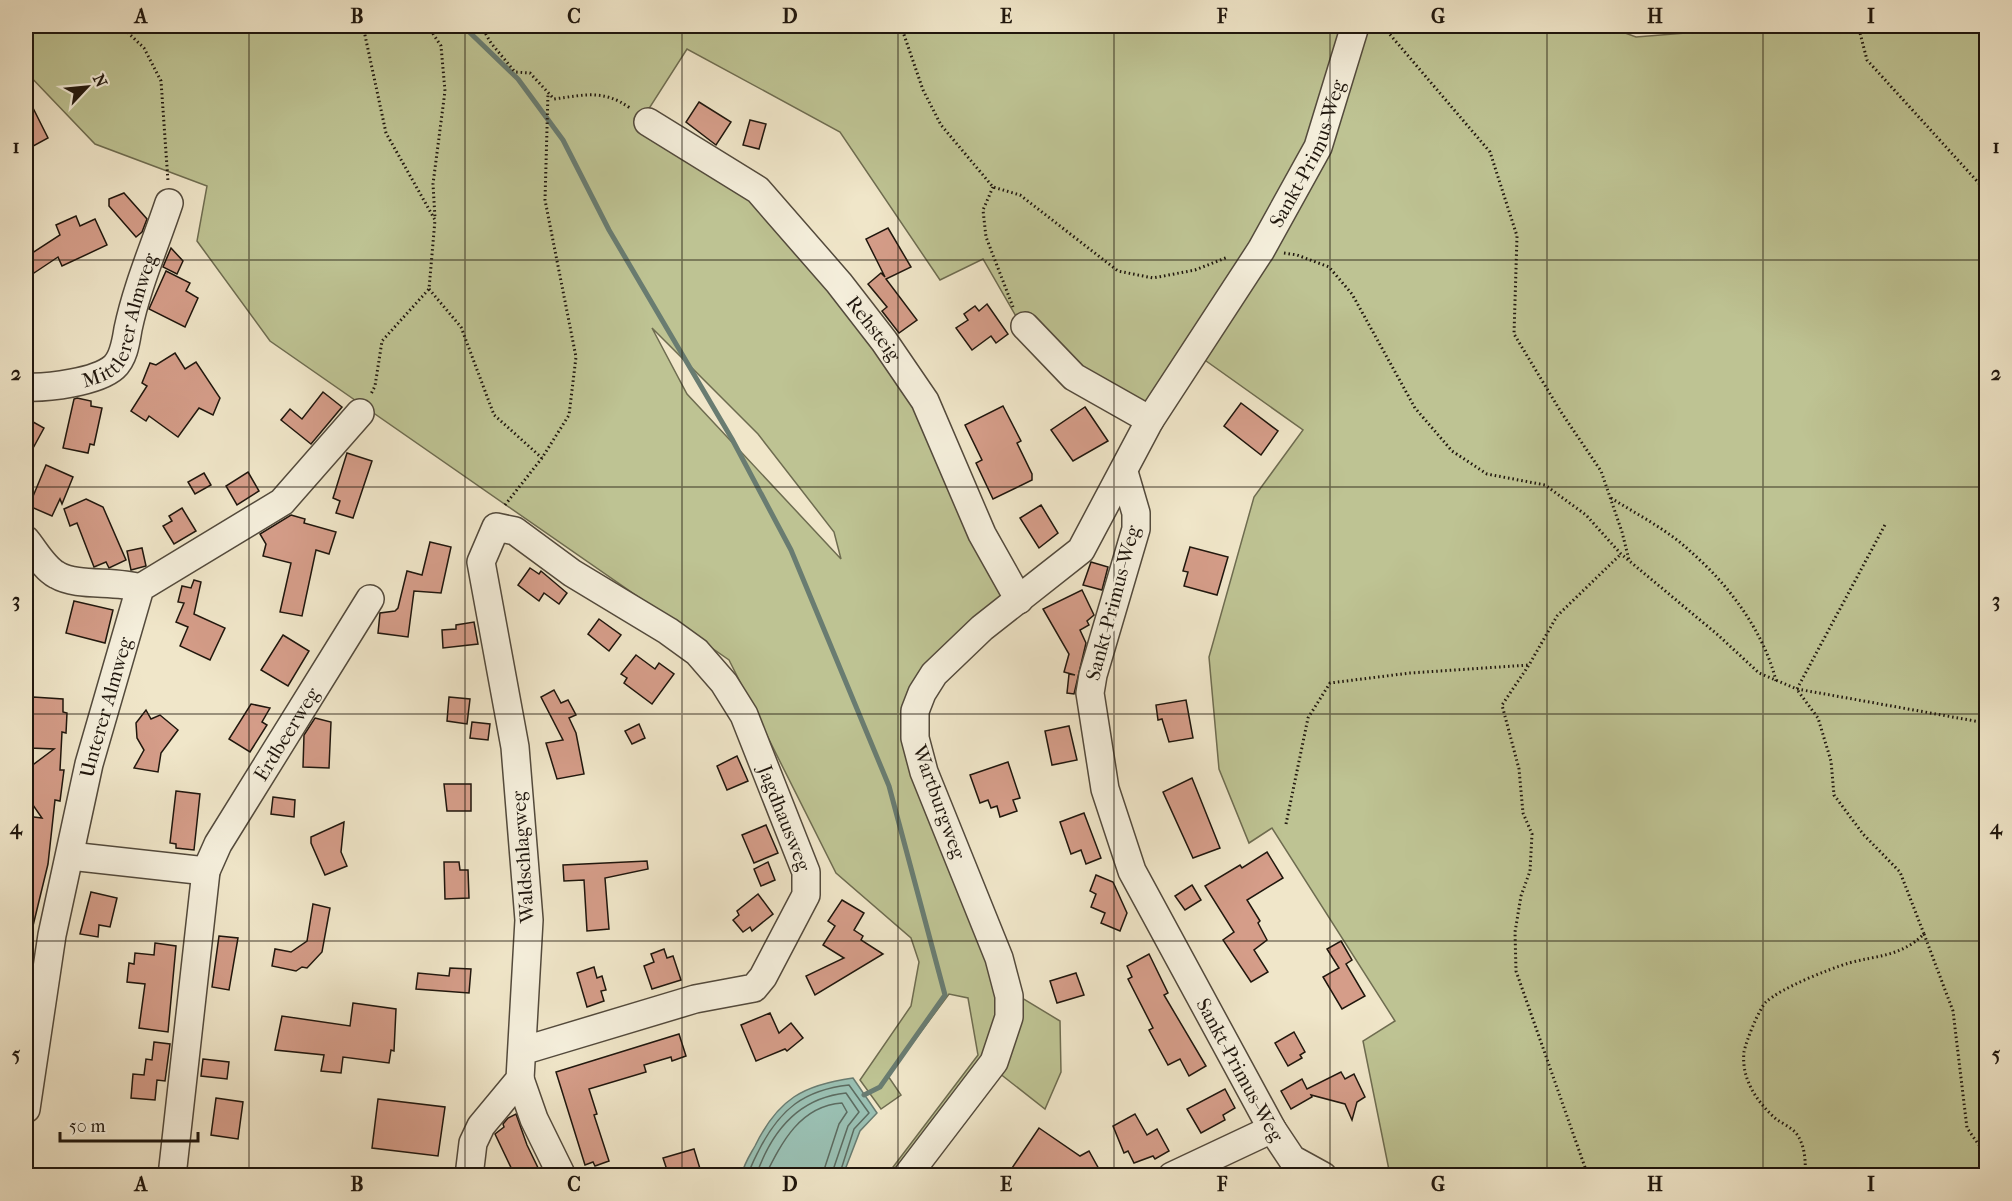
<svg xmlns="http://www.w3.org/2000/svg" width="2012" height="1201" viewBox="0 0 2012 1201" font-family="'IM FELL French Canon',serif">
	<rect width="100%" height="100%" fill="#f0e6c9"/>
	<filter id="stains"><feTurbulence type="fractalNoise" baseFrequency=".00333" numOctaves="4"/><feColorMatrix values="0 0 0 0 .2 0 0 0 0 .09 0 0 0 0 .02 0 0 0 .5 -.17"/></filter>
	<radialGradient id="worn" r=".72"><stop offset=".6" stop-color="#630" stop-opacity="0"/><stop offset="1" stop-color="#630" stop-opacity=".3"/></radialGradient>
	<path fill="#bec393" stroke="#6e6c50" stroke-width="1.5" fill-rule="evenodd" d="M26,26H1606L1636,37L1711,31L1700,26H1986V1175H1390L1363,1041L1395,1021L1272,828L1249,843L1219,769L1209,657L1254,497L1303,430L1185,346L1143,406L1021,325L983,259L940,280L840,132L687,49L648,110L760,200L890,357L1005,595L907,714L999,984L1060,1021L1061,1072L1045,1109L999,1073L920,1175H887L978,1055L968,998L949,994L888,1076L901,1095L881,1109L860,1080L911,1006L919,962L911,938L836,873L729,660L270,341L197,241L207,186L95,144L26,72ZM652,328L758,434L834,532L841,559L687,394Z"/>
	<path fill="#9ac0b3" stroke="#697c71" stroke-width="1.5" d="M853,1078L877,1113L860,1131L843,1175H742C743,1165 750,1155 755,1146C778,1099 803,1085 853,1078Z"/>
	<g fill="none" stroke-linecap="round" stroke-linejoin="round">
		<g stroke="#5c6b60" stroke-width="1.5">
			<path d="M748,1176C750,1167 755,1158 759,1150C780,1109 804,1090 849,1085L869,1113L854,1129L839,1176"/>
			<path d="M756,1176C771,1132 798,1098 846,1093L859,1112L848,1126L831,1176"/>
			<path d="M765,1176C782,1142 800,1106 842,1103L847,1112L839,1124L822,1176"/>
		</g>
		<polyline stroke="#697c71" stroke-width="5" points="463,26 518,79 563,140 609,230 732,439 791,550 889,786 945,995 880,1087 864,1095"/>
	</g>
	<g fill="#d59d89" stroke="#1f160d" stroke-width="1.5">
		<polygon points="26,94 48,138 26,150"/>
		<polygon points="699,102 731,122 716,145 686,122"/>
		<polygon points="750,120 766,124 759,149 743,145"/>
		<polygon points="124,193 147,219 142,232 136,237 109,206 109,199"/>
		<polygon points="76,216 80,226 95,219 107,245 62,266 58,257 34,273 26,257 60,235 56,225"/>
		<polygon points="888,228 911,267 886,279 917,320 899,333 882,311 887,307 868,284 881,273 885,277 866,239"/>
		<polygon points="171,248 183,261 177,274 163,267"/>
		<polygon points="166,271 190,283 186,291 198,298 185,327 149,309"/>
		<polygon points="987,304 1008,334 996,343 991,336 972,350 956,328 968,320 964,314 975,306 979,311"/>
		<polygon points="175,353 185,369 196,362 220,398 213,415 199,408 178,437 149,416 146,421 131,411 147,386 142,383 150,363 156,365"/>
		<polygon points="323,392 342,407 311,444 281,420 290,409 302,419"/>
		<polygon points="77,398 91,401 91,406 102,408 94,445 90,444 88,453 63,448 74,399"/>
		<polygon points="1241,403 1278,431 1261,455 1224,426"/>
		<polygon points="1003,406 1021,441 1017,443 1032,474 1032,480 993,499 976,463 982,460 965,425"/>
		<polygon points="1085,407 1108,441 1073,461 1051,430"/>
		<polygon points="26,418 44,428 26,461"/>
		<polygon points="347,453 372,461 353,518 336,513 340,501 333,498"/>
		<polygon points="46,465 73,477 62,504 60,499 52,516 29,506"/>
		<polygon points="248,472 259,491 237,505 226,486"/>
		<polygon points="204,473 211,485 195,494 188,482"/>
		<polygon points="86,499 103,507 126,560 109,568 106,562 94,567 77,523 70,526 64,509"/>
		<polygon points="1041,505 1058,533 1039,548 1020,518"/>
		<polygon points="182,508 196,531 174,544 163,526 172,521 169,516"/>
		<polygon points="291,515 305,519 304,523 336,532 329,554 316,550 302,616 280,612 291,563 263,556 266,544 260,534"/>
		<polygon points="430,542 451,547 441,593 414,591 408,637 378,633 380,613 395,611 398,608 407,571 422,575"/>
		<polygon points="1190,547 1228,557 1217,595 1184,586 1188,572 1183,571"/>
		<polygon points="142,548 146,566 131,570 127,551"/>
		<polygon points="1091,562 1108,567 1102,590 1083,585"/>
		<polygon points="530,568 539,574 541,571 567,593 559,604 544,593 539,601 518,585"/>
		<polygon points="194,580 201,582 194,614 225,628 210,660 180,646 188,627 176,622 184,603 178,602 182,586 191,588"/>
		<polygon points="1082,590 1094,615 1087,621 1089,625 1080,630 1086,643 1074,694 1067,693 1069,674 1075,675 1064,672 1069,654 1043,609"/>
		<polygon points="74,601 113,610 105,643 66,633"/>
		<polygon points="599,619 621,635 609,651 588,634"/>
		<polygon points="474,622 478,644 443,648 442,630 456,629 456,625"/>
		<polygon points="283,635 309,651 288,686 261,670"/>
		<polygon points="636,655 655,669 659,663 674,674 652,704 624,683 627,678 621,674"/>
		<polygon points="554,690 561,703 568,700 576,715 569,718 576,733 584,774 557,779 546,743 563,740 541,697"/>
		<polygon points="33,697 63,699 63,712 67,713 66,733 62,732 60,770 64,770 60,801 55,800 48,864 31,934 26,933 26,816 42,818 26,795 26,770 54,749 30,748"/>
		<polygon points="449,697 470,699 467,724 447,721"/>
		<polygon points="1186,700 1193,738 1169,742 1162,719 1158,720 1156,705"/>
		<polygon points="251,704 270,708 262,722 267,725 250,752 229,739"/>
		<polygon points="146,710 151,719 160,715 178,730 161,753 158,772 134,768 144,750 137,738 136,723"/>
		<polygon points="315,718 331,722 329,768 303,767 304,735"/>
		<polygon points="472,722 490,724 488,740 470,738"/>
		<polygon points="639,724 645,738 632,744 625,731"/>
		<polygon points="1069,726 1077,760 1052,765 1045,731"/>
		<polygon points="737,756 748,781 727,790 717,766"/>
		<polygon points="1008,762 1020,798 1013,800 1017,811 1000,817 997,806 991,808 988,800 980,803 970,775"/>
		<polygon points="1192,778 1220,848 1193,858 1163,792"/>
		<polygon points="444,784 471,784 471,811 447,811"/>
		<polygon points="176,791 200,794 194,850 176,848 176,844 170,843"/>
		<polygon points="273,797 295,800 294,817 271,814"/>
		<polygon points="1084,813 1101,858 1086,864 1081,850 1071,854 1060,822"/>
		<polygon points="344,822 341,852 347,866 325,875 311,843 311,837"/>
		<polygon points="766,825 778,853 754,863 742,835"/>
		<polygon points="1267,852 1283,878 1247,900 1260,921 1258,923 1267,940 1254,950 1268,972 1251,982 1223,940 1234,932 1205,886 1240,865 1242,868"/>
		<polygon points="647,861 648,869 605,878 609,929 587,931 584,880 564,881 563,865"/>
		<polygon points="444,862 459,862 460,870 468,870 469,898 445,899"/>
		<polygon points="768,862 775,880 761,886 754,869"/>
		<polygon points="1096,875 1113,882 1127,913 1120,931 1101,923 1105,913 1091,907 1096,894 1090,891"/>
		<polygon points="1192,885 1201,900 1185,910 1175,896"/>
		<polygon points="91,892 117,898 110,927 99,925 98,937 80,934"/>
		<polygon points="758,894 773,914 752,931 750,927 743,932 733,920 739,915 737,911"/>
		<polygon points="842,900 864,913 854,930 863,936 861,940 883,954 815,995 806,976 844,958 823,945 835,926 828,921"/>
		<polygon points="313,904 330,908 322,952 307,968 302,967 296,971 272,966 275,949 291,952 307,941"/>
		<polygon points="219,936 238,938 229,990 212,987"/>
		<polygon points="1341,941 1352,960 1346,964 1365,996 1342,1009 1323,977 1339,968 1327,949"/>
		<polygon points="155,943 176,946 168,1032 139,1028 145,984 127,982 129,963 134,964 135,953 154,955"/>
		<polygon points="664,949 667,958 673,956 681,980 652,989 644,966 654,962 651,954"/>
		<polygon points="1149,954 1168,993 1164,995 1206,1066 1189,1076 1180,1059 1168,1065 1149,1030 1153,1028 1128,979 1132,977 1127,966"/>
		<polygon points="594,967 597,978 602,976 606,990 601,991 604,1001 587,1007 577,973"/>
		<polygon points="450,968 471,969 469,993 416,989 418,973 449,976"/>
		<polygon points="1076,973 1084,995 1057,1003 1050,981"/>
		<polygon points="353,1003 396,1009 394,1051 391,1050 389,1063 343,1057 341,1073 321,1071 324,1055 275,1050 282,1016 350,1026"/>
		<polygon points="770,1013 779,1033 791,1023 803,1038 787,1051 785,1049 756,1061 741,1025"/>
		<polygon points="1294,1032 1305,1052 1300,1055 1302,1058 1288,1066 1275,1043"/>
		<polygon points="679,1034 686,1056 672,1061 671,1057 644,1065 646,1072 589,1089 597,1114 594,1115 609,1161 595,1166 593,1162 585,1165 556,1072"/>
		<polygon points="154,1042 170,1044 165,1081 157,1080 155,1100 131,1098 133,1074 144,1075 146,1059 152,1060"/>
		<polygon points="203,1059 229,1062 227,1079 201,1076"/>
		<polygon points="1341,1072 1345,1079 1354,1074 1365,1097 1357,1102 1352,1120 1345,1104 1311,1095 1312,1097 1291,1109 1281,1091 1302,1079 1307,1089"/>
		<polygon points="1225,1089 1235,1108 1223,1115 1225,1120 1201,1133 1187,1109"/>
		<polygon points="216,1098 243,1102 238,1139 211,1135"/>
		<polygon points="378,1099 445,1107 438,1156 372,1148"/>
		<polygon points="516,1114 527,1145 542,1176 515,1176 495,1134 504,1127 503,1124 508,1118"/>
		<polygon points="1135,1114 1147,1135 1157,1129 1169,1151 1155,1159 1153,1156 1134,1163 1128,1151 1124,1153 1113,1126"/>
		<polygon points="1039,1128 1080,1156 1089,1151 1100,1171 1092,1176 1023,1176 1012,1168"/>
		<polygon points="694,1149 701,1172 688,1176 669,1176 663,1158"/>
	</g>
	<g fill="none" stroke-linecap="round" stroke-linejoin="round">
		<g stroke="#534a3c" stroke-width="30">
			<g id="minor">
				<path id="s1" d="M648,122L758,190L839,283L884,341L925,401L982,534L1019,600"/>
				<polyline points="1025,326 1074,377 1150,420"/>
				<path id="s2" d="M26,387C48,388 97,382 114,367C124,358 126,341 128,329C137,286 155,245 169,203"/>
				<path id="s3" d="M1124,472L1136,513V529L1093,675L1090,693L1105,789L1132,871L1272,1129L1292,1159L1323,1176"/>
				<path d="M26,540C35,551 44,568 57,575C77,587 115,580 140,588"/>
				<polyline points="70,856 206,871"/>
				<polyline points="520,1079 534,1119 562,1176"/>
				<path id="s4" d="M26,1109L52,935L89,764L140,588L282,502L360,413"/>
				<path id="s5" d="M172,1176L206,871L218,844L370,599"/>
				<path id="s6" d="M469,1176L473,1143L481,1126L520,1079L529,920L515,747L481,562L496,527L515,531L572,573L668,631L697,652L724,683L744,715L806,872V895L763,977L754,988L695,999L522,1051"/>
				<path id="s7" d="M907,1176L994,1062L1009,1017V996L999,958L924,772L915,738V711L922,693L934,674L982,628L1081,550L1150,420L1261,250L1318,147L1355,26"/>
				<polyline points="1172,1176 1272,1129"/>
			</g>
		</g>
		<g stroke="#1f160d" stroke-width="3" stroke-dasharray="1.5 3" stroke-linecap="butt">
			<polyline points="121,26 144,48 161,81 168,181"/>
			<polyline points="363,26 386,133 435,220 429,289 382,341 375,386 371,394"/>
			<polyline points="428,26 441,46 445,91 433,184 435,218"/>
			<path d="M481,26L491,43L515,72L530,73L554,99C585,95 603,89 630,108"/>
			<polyline points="901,26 923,90 941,125 993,187 1020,195 1118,271 1153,278 1195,270 1228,257"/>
			<polyline points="1865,26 1860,33 1867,60 1986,191"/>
			<polyline points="1377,29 1387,31 1410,26"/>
			<polyline points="1387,31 1490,152 1517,236 1514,334 1561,412 1601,471 1622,532 1629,560"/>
			<polyline points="993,187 983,210 986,237 1013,307"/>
			<polyline points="1284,253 1297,255 1329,267 1352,294 1415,408 1452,451 1487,474 1545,485 1586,515 1621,554 1718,635 1759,673 1797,689 1986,723"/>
			<polyline points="429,289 461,327 494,415 542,458"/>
			<path d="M1611,498C1638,515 1668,530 1691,552C1729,585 1764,632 1776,681"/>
			<polyline points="505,505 542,458 569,415 576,357 545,200 548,93"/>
			<polyline points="1797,689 1886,523"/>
			<path d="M1798,691L1818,718L1831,761L1834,795L1863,834L1900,872L1924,934C1900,957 1878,955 1849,963C1829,969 1781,988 1766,1002C1759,1009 1746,1041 1744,1052C1741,1079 1757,1102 1776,1119C1782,1123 1790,1127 1795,1132C1805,1143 1806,1162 1805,1176"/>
			<polyline points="1286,824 1308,718 1330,683 1410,673 1529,665"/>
			<polyline points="1924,934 1953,1011 1967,1128 1986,1155"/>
			<polyline points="1588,1176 1516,971 1515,932 1521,896 1530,871 1532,834 1523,813 1519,769 1502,705 1529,665 1557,616 1621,554"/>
		</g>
		<use href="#minor" stroke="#f5efdc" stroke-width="27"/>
	</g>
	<path fill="none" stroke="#1f160d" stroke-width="1.5" stroke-opacity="0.55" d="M249,26V1176M465,26V1176M682,26V1176M898,26V1176M1114,26V1176M1330,26V1176M1547,26V1176M1763,26V1176M26,260H1986M26,487H1986M26,714H1986M26,941H1986"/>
	<g text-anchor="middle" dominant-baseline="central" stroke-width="5" stroke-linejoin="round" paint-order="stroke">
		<g font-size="20" fill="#1f160d" stroke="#f5efdc">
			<text stroke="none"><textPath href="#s7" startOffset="1206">Sankt-Primus-Weg</textPath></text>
			<text stroke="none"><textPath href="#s2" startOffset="134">Mittlerer Almweg</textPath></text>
			<text stroke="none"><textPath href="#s1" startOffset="310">Rehsteig</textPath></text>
			<text transform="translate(1113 603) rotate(-75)">Sankt-Primus-Weg</text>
			<text stroke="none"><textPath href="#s4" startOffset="410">Unterer Almweg</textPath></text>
			<text stroke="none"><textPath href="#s5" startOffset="466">Erdbeerweg</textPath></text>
			<text transform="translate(939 802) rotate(70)">Wartburgweg</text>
			<text stroke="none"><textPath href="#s6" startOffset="1100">Jagdhausweg</textPath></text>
			<text transform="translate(523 857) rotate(-94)">Waldschlagweg</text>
			<text stroke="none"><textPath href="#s3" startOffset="639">Sankt-Primus-Weg</textPath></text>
		</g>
	</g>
	<rect width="2012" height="1201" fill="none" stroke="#f0e6c9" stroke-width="66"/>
	<g transform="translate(87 87) rotate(64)" stroke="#f5efdc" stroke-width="4.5" paint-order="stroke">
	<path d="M0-4.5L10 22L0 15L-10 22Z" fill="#1f160d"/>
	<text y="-9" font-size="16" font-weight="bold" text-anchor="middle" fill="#1f160d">N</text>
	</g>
	<path d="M60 1132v9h138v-9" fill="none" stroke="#1f160d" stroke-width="3"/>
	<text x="69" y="1132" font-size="18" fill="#1f160d" stroke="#f5efdc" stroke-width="4.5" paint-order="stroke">50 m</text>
	<rect x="33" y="33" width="1946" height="1135" fill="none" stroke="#1f160d" stroke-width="2"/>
	<g font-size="20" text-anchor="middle" font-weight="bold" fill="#1f160d">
		<text x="141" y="23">A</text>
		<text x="357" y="23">B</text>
		<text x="574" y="23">C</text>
		<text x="790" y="23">D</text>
		<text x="1006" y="23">E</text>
		<text x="1222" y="23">F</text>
		<text x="1438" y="23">G</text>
		<text x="1655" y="23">H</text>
		<text x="1871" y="23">I</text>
		<text x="16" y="153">1</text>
		<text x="1996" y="153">1</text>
		<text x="16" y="380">2</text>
		<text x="1996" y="380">2</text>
		<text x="16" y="607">3</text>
		<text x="1996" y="607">3</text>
		<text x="16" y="834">4</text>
		<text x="1996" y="834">4</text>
		<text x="16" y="1061">5</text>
		<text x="1996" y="1061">5</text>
		<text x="141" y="1191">A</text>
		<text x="357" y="1191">B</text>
		<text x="574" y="1191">C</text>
		<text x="790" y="1191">D</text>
		<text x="1006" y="1191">E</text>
		<text x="1222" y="1191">F</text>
		<text x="1438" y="1191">G</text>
		<text x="1655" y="1191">H</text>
		<text x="1871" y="1191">I</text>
	</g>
	<rect width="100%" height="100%" filter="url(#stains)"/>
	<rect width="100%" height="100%" fill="url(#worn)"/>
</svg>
